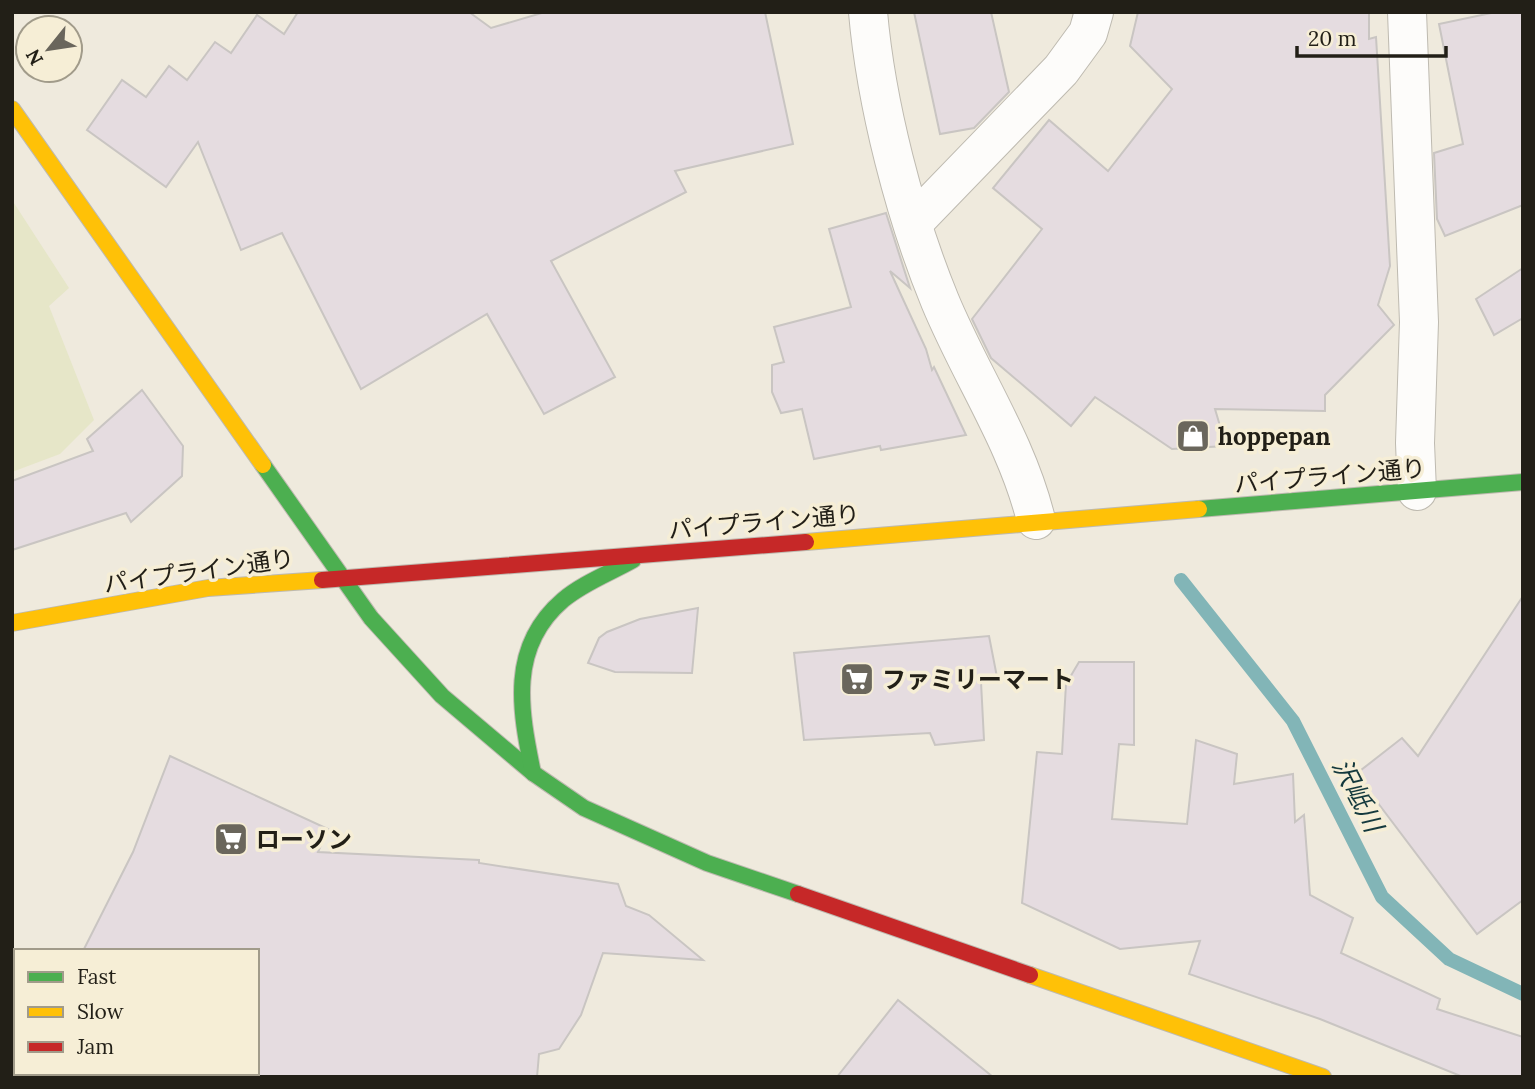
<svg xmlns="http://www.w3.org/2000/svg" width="1535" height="1089" viewBox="0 0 1535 1089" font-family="Lora,'Noto Sans JP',serif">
	<rect width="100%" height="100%" fill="#efeadd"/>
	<polygon fill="#e6e6c8" points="12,200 69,288 49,306 94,420 60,454 12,472"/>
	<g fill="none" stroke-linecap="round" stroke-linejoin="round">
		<polyline stroke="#82b5b7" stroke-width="14" points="1181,580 1293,721 1382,897 1449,959 1523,994"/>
	</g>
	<g fill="#e5dce0" stroke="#c9c5c2" stroke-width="2">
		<polygon points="298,12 469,12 491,28 545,12 765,12 793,144 675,171 686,192 551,261 615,377 544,414 487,314 361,389 282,233 241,250 198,142 166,187 87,130 122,80 146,97 169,66 187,80 215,42 231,53 257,15 284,34"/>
		<polygon points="914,12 991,12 1009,92 974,128 940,134"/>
		<polygon points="1138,12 1369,12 1369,39 1376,37 1390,266 1378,305 1394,325 1325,395 1325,411 1215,409 1226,446 1172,449 1095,397 1071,426 991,358 972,319 1042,229 993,188 1049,120 1108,171 1172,89 1130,46"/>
		<polygon points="1496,12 1523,12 1523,205 1445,236 1437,219 1434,153 1463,144 1439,24"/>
		<polygon points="886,213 910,288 890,271 926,349 932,370 934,367 966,435 881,450 880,446 814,459 802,409 781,413 772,392 772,365 784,362 774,327 851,307 829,229"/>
		<polygon points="1523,268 1523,318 1494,335 1476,299"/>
		<polygon points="142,390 183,446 182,476 131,522 126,513 12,550 12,481 93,451 87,439"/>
		<polygon points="1523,596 1523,900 1477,934 1356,774 1402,738 1418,756"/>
		<polygon points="698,608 692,673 615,672 588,663 599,638 607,632 640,619"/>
		<polygon points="989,636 997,677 981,682 984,740 935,745 930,733 804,740 794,653"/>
		<polygon points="1079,662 1134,662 1134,745 1119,744 1112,819 1187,824 1196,740 1237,754 1234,784 1293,774 1295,822 1304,815 1310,895 1353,918 1341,953 1440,999 1437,1009 1523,1037 1523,1077 1463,1077 1320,1019 1189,974 1200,941 1120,949 1022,903 1037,752 1062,754 1066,684"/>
		<polygon points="170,756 328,829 318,852 479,860 479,863 618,884 626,906 649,915 703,960 603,953 581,1015 559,1049 539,1054 537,1077 257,1077 257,951 83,951 133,852"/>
		<polygon points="898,1000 993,1077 837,1077"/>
	</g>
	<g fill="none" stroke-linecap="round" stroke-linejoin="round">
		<g stroke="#bebab0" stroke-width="40">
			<g id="street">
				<path d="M868,12C876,104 905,216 940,301C971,376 1017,442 1036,520"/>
				<polyline points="1407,12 1419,322 1415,443 1417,491"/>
				<polyline points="913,223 1061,70 1088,33 1094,12"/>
				<polyline points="12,1007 16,1009"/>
				<polyline points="126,1073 131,1077"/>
			</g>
		</g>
		<g stroke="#bebab0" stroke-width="18">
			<g id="fast">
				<polyline points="263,465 371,618 442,696 533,773 584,808 707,863 798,894"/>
				<polyline points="1199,509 1523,482"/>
				<path d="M533,773C520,710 508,647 563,600C583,583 610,573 633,560"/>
			</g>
		</g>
		<g stroke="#bebab0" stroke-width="18">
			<g id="slow">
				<polyline points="12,109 263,465"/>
				<polyline points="806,542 1199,509"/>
				<polyline points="12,623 208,588 322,580"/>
				<polyline points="1030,975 1323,1077"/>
			</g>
		</g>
		<g stroke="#bebab0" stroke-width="18">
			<g id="jam">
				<polyline points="322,580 806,542"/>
				<polyline points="798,894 1030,975"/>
			</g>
		</g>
		<use href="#street" stroke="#fdfcfa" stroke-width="38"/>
		<use href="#fast" stroke="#4caf50" stroke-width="16"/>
		<use href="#slow" stroke="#ffc107" stroke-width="16"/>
		<use href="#jam" stroke="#c62828" stroke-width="16"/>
	</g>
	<defs>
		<g id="shop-square" transform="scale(1.75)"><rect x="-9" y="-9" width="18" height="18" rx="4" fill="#6a665c" stroke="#f6eed6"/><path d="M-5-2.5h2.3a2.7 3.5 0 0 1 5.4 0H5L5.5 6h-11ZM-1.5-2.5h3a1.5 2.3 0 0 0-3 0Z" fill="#fff"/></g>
		<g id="supermarket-square" transform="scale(1.75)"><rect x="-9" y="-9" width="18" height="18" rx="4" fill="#6a665c" stroke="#f6eed6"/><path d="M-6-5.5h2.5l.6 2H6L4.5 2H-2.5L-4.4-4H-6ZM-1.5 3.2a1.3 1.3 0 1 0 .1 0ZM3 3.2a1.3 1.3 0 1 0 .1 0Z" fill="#fff"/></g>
	</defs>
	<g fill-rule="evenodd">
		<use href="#shop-square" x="1193" y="436"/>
		<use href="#supermarket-square" x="857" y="679"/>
		<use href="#supermarket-square" x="231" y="839"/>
	</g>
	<g text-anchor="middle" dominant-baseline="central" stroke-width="7" stroke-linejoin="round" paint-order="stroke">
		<g font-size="24" font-weight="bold" fill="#221f17" stroke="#f6eed6" text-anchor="start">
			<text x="1218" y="436">hoppepan</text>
			<text x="882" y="679">ファミリーマート</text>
			<text x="256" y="839">ローソン</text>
		</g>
		<g font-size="24" fill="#221f17" stroke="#f6eed6">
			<text transform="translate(1330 476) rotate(-5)">パイプライン通り</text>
			<text transform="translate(764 522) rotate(-5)">パイプライン通り</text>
			<text transform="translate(199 571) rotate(-8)">パイプライン通り</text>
		</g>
		<g font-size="26" font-style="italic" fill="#14393d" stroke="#f6eed6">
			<text transform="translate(1358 795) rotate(63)">沢岻川</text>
		</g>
	</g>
	<rect width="1535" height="1089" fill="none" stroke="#221f17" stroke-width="28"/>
	<rect x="14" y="949" width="245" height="126" fill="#f6eed6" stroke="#a19b8a" stroke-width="2"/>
	<rect x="28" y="972" width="35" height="10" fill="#4caf50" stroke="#a19b8a" stroke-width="2"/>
	<text x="77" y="984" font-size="21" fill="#221f17">Fast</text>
	<rect x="28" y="1007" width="35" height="10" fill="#ffc107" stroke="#a19b8a" stroke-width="2"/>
	<text x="77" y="1019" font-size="21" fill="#221f17">Slow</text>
	<rect x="28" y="1042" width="35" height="10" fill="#c62828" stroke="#a19b8a" stroke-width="2"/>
	<text x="77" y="1054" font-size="21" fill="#221f17">Jam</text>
	<g transform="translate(49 49) rotate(240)"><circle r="33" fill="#f6eed6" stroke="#a19b8a" stroke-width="2"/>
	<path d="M0-5L12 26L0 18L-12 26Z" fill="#6a665c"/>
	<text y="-10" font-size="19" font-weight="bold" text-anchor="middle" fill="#221f17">N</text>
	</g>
	<path d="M1297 46v10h149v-10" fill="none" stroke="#221f17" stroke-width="3.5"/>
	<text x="1308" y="46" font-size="21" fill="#221f17" stroke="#f6eed6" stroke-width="5" paint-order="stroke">20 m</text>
</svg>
